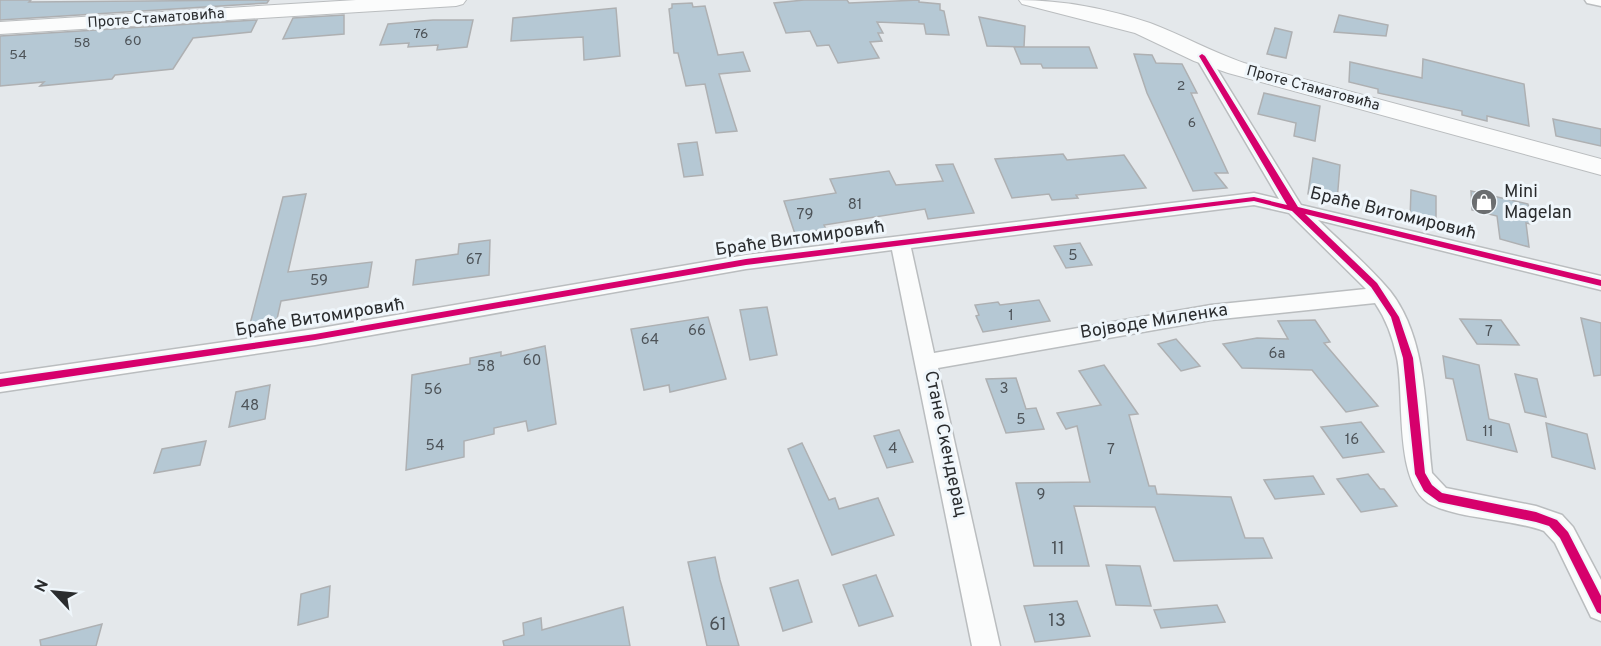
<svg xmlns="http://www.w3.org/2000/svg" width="1601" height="646" viewBox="0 0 1601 646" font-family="Overpass,sans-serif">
	<rect width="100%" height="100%" fill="#e4e8eb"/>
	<g fill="#b5c8d4" stroke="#aeb0b2" stroke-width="1.5">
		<polygon points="0,0 31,0 29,2 269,0 267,3 0,20"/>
		<polygon points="804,0 847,0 849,3 919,0 919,2 940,4 940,10 944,11 949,35 926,34 924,24 877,22 883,33 878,33 882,41 870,42 879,58 838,63 829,45 817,46 810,31 786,33 774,3"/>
		<polygon points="692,3 693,7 705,6 718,55 743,52 750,71 719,74 737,131 716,133 705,84 686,86 678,53 674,53 669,9 672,8 672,4"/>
		<polygon points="616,8 620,56 584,60 583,37 511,41 513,18"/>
		<polygon points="344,15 344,34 283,39 293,18"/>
		<polygon points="1339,15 1388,25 1386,36 1334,32"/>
		<polygon points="979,17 1025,26 1024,47 987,46"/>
		<polygon points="257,20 251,32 193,38 173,69 115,75 112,79 40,86 44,82 0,86 0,36"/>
		<polygon points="433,20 473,20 467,47 437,50 438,45 408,47 409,43 380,45 388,24"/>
		<polygon points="1275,28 1292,32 1286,58 1267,54"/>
		<polygon points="1014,47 1089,47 1097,68 1043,68 1041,64 1021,64"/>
		<polygon points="1134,54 1152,55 1156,63 1182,64 1197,93 1191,93 1228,173 1215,173 1227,188 1193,191 1147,93"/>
		<polygon points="1423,59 1524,84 1529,126 1487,116 1487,121 1462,115 1462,111 1378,93 1378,89 1349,82 1350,62 1422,78"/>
		<polygon points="1264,93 1320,106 1315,141 1294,136 1296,123 1258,114"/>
		<polygon points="1553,119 1601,129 1601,146 1556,136"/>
		<polygon points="697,142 703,175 684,177 678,144"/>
		<polygon points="1063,154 1067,160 1124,155 1146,188 1076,195 1078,198 1052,200 1049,194 1012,198 995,159"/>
		<polygon points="1313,158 1340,165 1337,201 1308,194"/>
		<polygon points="953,164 974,213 928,219 925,209 824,225 826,229 795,234 784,201 836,193 830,179 889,171 896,185 943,181 936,165"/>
		<polygon points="1411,190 1436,196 1436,225 1410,219"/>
		<polygon points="1471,191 1528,204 1531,224 1526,223 1529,247 1500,239 1497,216 1472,210"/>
		<polygon points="306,194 288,272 372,262 368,287 281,301 277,319 250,324 283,197"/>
		<polygon points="490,240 489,275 413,285 416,260 458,254 459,244"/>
		<polygon points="1080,243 1092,265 1066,268 1054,246"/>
		<polygon points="1039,300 1050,321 983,332 976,316 979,315 975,305 998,302 1000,305"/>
		<polygon points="767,307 777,355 750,360 740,310"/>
		<polygon points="708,317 726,379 670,392 669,385 644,390 631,329"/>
		<polygon points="1581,318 1601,323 1601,375 1594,376"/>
		<polygon points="1460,319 1501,320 1519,345 1477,344"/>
		<polygon points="1315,320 1330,342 1324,343 1378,406 1346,412 1312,370 1242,368 1223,344 1257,338 1288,339 1278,321"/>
		<polygon points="1176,339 1200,366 1181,371 1158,344"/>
		<polygon points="545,346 556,424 528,431 526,421 494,428 494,434 464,441 464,457 406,470 412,375 470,364 470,358 501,352 501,356"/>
		<polygon points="1443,356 1479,365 1489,419 1509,424 1517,452 1467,440 1453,379 1446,378"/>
		<polygon points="1104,365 1138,414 1129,415 1149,486 1155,486 1157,494 1231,497 1245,538 1263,538 1272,558 1174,561 1155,507 1074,506 1089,566 1034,566 1016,483 1090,482 1077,426 1066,429 1057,413 1101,405 1079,371"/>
		<polygon points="1515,374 1537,379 1546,417 1525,412"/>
		<polygon points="1016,378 1026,409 1036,408 1044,429 1006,433 986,379"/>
		<polygon points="270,385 265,419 229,427 236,392"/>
		<polygon points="1361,422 1384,452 1343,458 1321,427"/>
		<polygon points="1546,423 1587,434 1595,469 1552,457"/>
		<polygon points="899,430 913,462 887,468 874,436"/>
		<polygon points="206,441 200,465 154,473 162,449"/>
		<polygon points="802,443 829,500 835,498 839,509 878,498 894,535 832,555 788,449"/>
		<polygon points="1368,474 1380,489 1384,489 1397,506 1361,512 1337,479"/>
		<polygon points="1313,476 1324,494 1275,499 1264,480"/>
		<polygon points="715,557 720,580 739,646 707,646 688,562"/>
		<polygon points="1106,565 1140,566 1151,606 1116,605"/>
		<polygon points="876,575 893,616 859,626 843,585"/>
		<polygon points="798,580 812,622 783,631 770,588"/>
		<polygon points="330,586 328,617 298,625 301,594"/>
		<polygon points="1077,601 1090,636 1035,642 1024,606"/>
		<polygon points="1217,605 1225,622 1161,628 1154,610"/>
		<polygon points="623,607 630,646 504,646 503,641 524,635 523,623 541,618 542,630"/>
		<polygon points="102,624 96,646 41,646 40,640"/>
	</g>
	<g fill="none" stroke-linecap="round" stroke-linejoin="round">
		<g stroke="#babdbf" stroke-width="3">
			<g id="street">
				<polygon points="1585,0 1601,0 1601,6 1587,3"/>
				<path d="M1202,52L1209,56L1301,205L1601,276V290L1318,220C1342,243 1369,266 1390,291C1428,339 1425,414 1432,473L1446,488L1536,506L1562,515L1573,527L1601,580V621L1591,617L1555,543L1544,531C1511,519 1461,519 1432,505C1393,486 1405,395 1397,358C1393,338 1386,319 1375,303L1211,320L938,368L1000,646H972L892,250L746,269L315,345L0,392V374L315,329L746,255L1254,193L1279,199L1195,56ZM1254,205L1289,213L1366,289L1211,305L934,353L911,248Z"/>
			</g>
		</g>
		<g stroke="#babdbf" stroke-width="2">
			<g id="secondary">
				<polygon points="356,0 466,0 463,4 456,6 0,34 0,22"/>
				<path d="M1019,0C1062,0 1109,9 1150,23C1182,35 1212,52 1244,63L1601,159V175L1228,73L1194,61L1135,33L1022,4Z"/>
			</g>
		</g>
		<use href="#street" fill="#fbfcfc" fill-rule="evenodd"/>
		<use href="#secondary" fill="#fbfcfc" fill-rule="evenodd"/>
		<g stroke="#eff6fb" stroke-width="4">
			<polygon id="cycleway" points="1202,54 1205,56 1298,207 1601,280 1601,286 1305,214 1377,283 1399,317 1413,358 1425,473 1432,485 1442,493 1536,512 1557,520 1568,532 1601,596 1601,614 1597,612 1560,538 1549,526 1536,522 1439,502 1424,491 1415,474 1403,358 1391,317 1371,287 1292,211 1254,201 746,265 315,340 0,387 0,379 315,334 746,259 1254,197 1287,205 1199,56"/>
		</g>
		<use href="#cycleway" fill="#d6006c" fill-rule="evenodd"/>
	</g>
	<defs>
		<g id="shop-disc" transform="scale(1.35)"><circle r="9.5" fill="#6b6e70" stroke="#eff6fb"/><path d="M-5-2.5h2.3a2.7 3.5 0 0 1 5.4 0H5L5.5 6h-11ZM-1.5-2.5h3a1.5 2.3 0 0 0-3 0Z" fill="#fff"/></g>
	</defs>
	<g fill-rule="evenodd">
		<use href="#shop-disc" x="1484" y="202"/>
	</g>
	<g text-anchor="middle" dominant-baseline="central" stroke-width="6" stroke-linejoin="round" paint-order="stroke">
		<g font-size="14" fill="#4d5358">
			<text x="421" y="34">76</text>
			<text x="133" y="41">60</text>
			<text x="82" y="43">58</text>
			<text x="18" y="55">54</text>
			<text x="1181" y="86">2</text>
			<text x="1192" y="123">6</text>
		</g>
		<g font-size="15" fill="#2a2c2e" stroke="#eff6fb">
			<text transform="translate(156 19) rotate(-4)">Проте Стаматовића</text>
			<text transform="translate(1313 89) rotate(15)">Проте Стаматовића</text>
		</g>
		<g font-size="15" fill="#4d5358">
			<text x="855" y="205">81</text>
			<text x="805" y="215">79</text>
			<text x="1073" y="256">5</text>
			<text x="474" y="260">67</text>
			<text x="319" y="281">59</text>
			<text x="1011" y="316">1</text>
			<text x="697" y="331">66</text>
			<text x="1489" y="332">7</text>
			<text x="650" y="340">64</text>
			<text x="1277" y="354">6a</text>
			<text x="532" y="361">60</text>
			<text x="486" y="367">58</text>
			<text x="1004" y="389">3</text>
			<text x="433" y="390">56</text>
			<text x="250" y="406">48</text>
			<text x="1021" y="420">5</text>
			<text x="1488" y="432">11</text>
			<text x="1352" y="440">16</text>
			<text x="435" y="446">54</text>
			<text x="893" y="449">4</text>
			<text x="1111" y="450">7</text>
			<text x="1041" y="495">9</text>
		</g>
		<g font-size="18" fill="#2a2c2e" stroke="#eff6fb" text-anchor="start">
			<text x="1504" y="192">Mini<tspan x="1504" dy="21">Magelan</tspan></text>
		</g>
		<g font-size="18" fill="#2a2c2e" stroke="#eff6fb">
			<text transform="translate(1393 214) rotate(14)">Браће Витомировић</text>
			<text transform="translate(800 239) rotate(-8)">Браће Витомировић</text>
			<text transform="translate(320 318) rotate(-9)">Браће Витомировић</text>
			<text transform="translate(1154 322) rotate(-9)">Војводе Миленка</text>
			<text transform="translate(945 444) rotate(78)">Стане Скендерац</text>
		</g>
		<g font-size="18" fill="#4d5358">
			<text x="1058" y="549">11</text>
			<text x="1057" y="621">13</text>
			<text x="718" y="625">61</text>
		</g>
	</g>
	<g transform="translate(54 592) rotate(296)" stroke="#eff6fb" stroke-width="4.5" paint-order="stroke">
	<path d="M0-4.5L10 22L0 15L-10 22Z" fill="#2a2c2e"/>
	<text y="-9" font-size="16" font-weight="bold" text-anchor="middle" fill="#2a2c2e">N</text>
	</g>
</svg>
